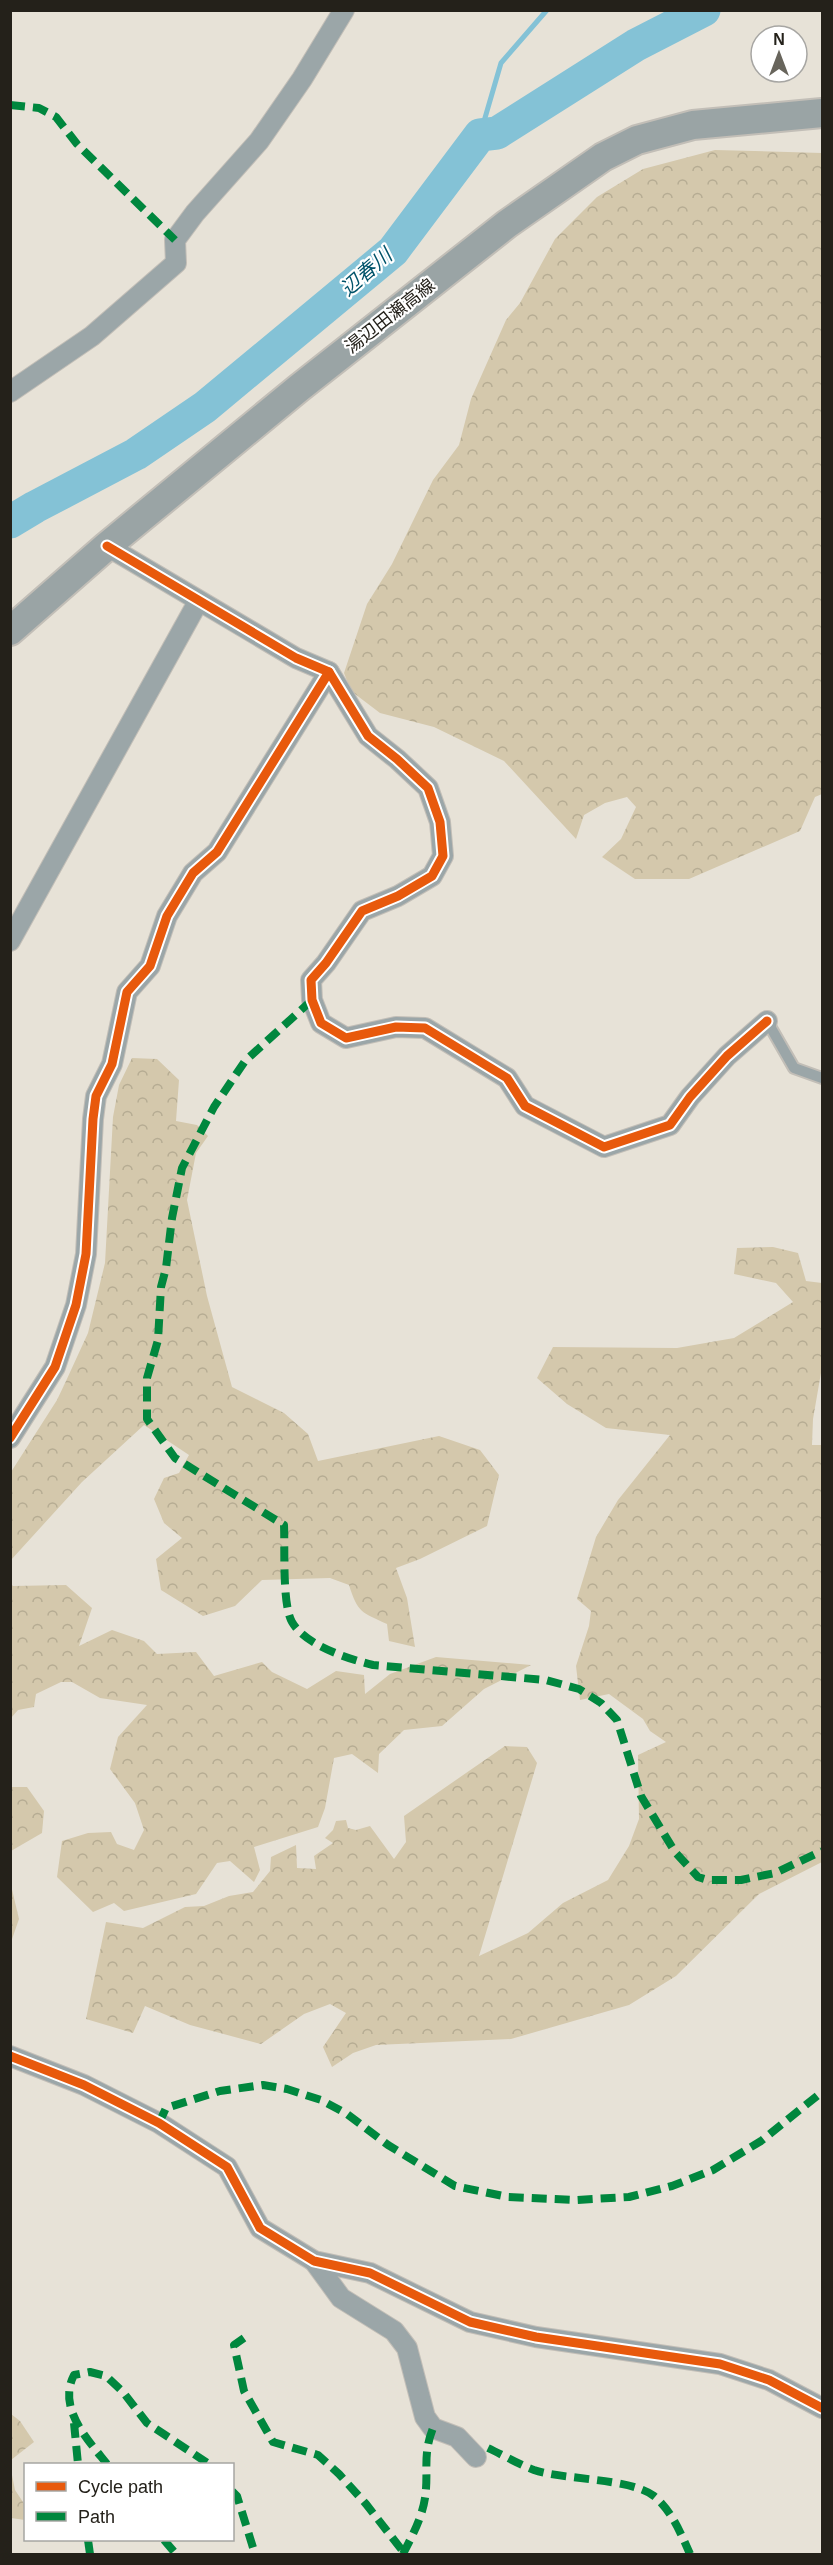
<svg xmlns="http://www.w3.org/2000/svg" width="833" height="2565" viewBox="0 0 833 2565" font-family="Arial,'Noto Sans JP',sans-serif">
	<defs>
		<pattern id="forest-crowns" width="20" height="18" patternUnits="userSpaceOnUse" patternTransform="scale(1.5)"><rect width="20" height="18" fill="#d4c8ac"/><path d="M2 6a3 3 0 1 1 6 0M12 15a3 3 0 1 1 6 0" fill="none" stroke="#b6ac93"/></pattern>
	</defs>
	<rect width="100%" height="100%" fill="#e7e2d7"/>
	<g fill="url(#forest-crowns)">
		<polygon points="715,150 822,153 822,794 815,797 800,831 689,879 635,879 602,857 621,839 636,807 627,797 605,803 584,815 576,839 504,761 434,727 380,713 351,691 344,673 367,604 392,564 433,480 459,445 471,399 506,320 520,303 555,239 597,197 643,169"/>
		<path d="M132,1058L157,1059L179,1080L176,1121L197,1125L208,1136L196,1153L187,1200L207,1296L232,1387L284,1413L308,1434L318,1461L439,1436L480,1450L499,1475L487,1526L420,1559L396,1568L407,1598L415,1647L389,1641L387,1624C361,1612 358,1613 349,1585L330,1578L262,1580L235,1606L203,1616L161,1590L156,1559L182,1538L164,1523L154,1499L164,1478L179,1473L189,1455L144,1425L82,1482L11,1560V1472L57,1400L66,1381L88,1333L105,1263L113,1117L119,1085Z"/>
		<polygon points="773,1247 798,1253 806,1281 822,1283 822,1367 813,1419 812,1445 822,1445 822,1862 759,1894 676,1976 629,2005 511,2039 376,2045 353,2053 332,2067 323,2047 346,2013 330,2004 304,2014 261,2044 190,2025 145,2006 133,2033 86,2019 106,1922 143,1928 185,1907 204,1906 229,1896 253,1892 270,1871 271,1857 296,1845 297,1868 316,1869 314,1856 333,1843 325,1838 333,1830 336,1821 346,1820 348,1828 356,1830 370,1826 394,1859 406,1842 404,1816 505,1746 527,1747 537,1763 479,1956 528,1933 563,1903 608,1880 629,1846 639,1819 638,1755 666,1742 650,1731 643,1719 609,1694 580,1700 576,1666 589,1626 591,1611 577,1599 596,1537 618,1500 670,1435 606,1428 567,1404 537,1378 553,1347 677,1348 734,1338 793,1302 776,1283 734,1274 737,1248"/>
		<polygon points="10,1583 13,1586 66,1585 92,1608 79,1646 112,1630 144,1641 157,1654 196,1652 214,1676 262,1662 272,1672 307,1689 336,1671 364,1675 365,1694 390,1674 436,1657 531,1665 484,1689 442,1726 404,1730 379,1754 378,1773 352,1754 334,1758 325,1808 318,1827 254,1847 260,1870 254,1882 230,1861 217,1863 196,1894 124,1911 114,1903 93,1912 57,1877 62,1841 88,1833 111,1832 117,1844 134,1850 144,1830 135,1803 110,1769 118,1737 147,1705 100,1698 72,1682 61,1682 36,1694 34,1707 18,1710 11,1718"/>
		<polygon points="10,1787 27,1787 44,1811 42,1833 11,1851"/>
		<polygon points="10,1881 19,1919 11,1942 10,1942"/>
		<polygon points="11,2414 20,2421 34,2442 11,2460"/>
		<polygon points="11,2470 15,2490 25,2505 25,2520 11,2518"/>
	</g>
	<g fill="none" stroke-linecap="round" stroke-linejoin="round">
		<polyline stroke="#84c2d6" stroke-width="5" points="480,135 501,63 547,10"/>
		<polyline stroke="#84c2d6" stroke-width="33" points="10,522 35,507 136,454 205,407 393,251 480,135 497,133 636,45 704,10"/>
		<g stroke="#c2beb7" stroke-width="14">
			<polyline id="service" points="767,1021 794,1068 822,1078"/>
		</g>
		<g stroke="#c2beb7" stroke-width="22">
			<g id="minor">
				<polyline points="10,392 92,336 176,263 175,240 195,213 259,141 302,79 344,10"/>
				<polyline points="107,546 296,658 329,672 368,736 397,759 428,788 440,822 443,856 432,876 398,896 362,911 326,963 311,980 312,1000 321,1023 346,1038 396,1027 425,1028 507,1078 525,1106 604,1147 670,1125 690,1097 727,1056 767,1021"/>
				<polyline points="10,941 198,602"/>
				<polyline points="10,1438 55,1367 76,1305 86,1254 93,1119 96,1096 112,1064 127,992 150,966 167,916 193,873 217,852 329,672"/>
				<polyline points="10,2056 84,2085 159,2123 227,2167 260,2228 314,2261 370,2273 470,2322 536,2337 720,2364 769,2380 822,2408"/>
				<polyline points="314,2261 341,2298 394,2331 407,2348 425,2417 433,2428 457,2437 476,2457"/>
			</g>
		</g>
		<g stroke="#c2beb7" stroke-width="32">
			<polyline id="secondary" points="10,631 107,546 299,388 507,224 603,157 637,140 693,125 822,113"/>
		</g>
		<use href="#service" stroke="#9ba6a8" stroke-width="10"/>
		<use href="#minor" stroke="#9ba6a8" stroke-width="20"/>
		<use href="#secondary" stroke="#9aa4a5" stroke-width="28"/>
		<g stroke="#00873e" stroke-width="8" stroke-dasharray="15 8" stroke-linecap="butt">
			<polyline points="10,105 39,108 56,117 77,144 175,240"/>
			<path d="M312,1000L245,1061L214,1107L182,1168L172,1218L166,1268L161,1287L158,1340L147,1378V1419L175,1458L284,1525C285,1547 282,1605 292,1622C305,1645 348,1659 373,1665L546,1680L579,1689L601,1703L617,1720L641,1796L675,1852L698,1877L708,1880H741L775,1873L822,1851"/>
			<polyline points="159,2123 166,2108 220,2091 263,2085 287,2089 321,2100 347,2114 388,2145 455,2186 508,2197 576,2200 629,2197 672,2186 713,2170 761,2141 822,2092"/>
			<polyline points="244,2338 234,2345 244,2391 273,2442 318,2455 339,2474 366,2504 405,2554"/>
			<polyline points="74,2423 78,2464"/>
			<path d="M488,2448C503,2455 518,2464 534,2470C563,2480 631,2478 654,2496C672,2511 681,2534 690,2554"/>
			<path d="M107,2464C88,2440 57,2408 74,2375L90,2372L106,2376L123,2392L147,2423L209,2464"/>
			<polyline points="232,2491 237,2496 255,2554"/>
			<polyline points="88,2540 90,2554"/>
			<polyline points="164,2540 176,2554"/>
			<path d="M403,2554C412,2536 422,2518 425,2498C429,2471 422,2456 433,2428"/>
		</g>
		<g stroke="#fff" stroke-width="13">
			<g id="cycleway">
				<polyline points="107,546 296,658 329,672 368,736 397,759 428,788 440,822 443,856 432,876 398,896 362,911 326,963 311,980 312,1000 321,1023 346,1038 396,1027 425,1028 507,1078 525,1106 604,1147 670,1125 690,1097 727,1056 767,1021"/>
				<polyline points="10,1438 55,1367 76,1305 86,1254 93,1119 96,1096 112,1064 127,992 150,966 167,916 193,873 217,852 329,672"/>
				<polyline points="10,2056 84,2085 159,2123 227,2167 260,2228 314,2261 370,2273 470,2322 536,2337 720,2364 769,2380 822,2408"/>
			</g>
		</g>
		<use href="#cycleway" stroke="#e8590c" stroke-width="9"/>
	</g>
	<g text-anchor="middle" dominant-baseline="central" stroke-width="4.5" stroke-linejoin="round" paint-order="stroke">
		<g font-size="18" fill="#24211a" stroke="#fff">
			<text transform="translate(390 316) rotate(-38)">湯辺田瀬高線</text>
		</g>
		<g font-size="20" font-style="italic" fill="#01536a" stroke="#fff">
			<text transform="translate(366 272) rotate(-41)">辺春川</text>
		</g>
	</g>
	<rect width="833" height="2565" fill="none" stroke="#24211a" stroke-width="24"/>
	<rect x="24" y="2463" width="210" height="78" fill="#ffffff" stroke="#a7a6a3" stroke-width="1.5"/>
	<rect x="36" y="2482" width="30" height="9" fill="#e8590c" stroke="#a7a6a3" stroke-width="1.5"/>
	<text x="78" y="2493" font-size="18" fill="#24211a">Cycle path</text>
	<rect x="36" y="2512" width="30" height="9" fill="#00873e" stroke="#a7a6a3" stroke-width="1.5"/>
	<text x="78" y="2523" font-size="18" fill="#24211a">Path</text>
	<g transform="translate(779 54)"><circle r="28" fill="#ffffff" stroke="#a7a6a3" stroke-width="1.5"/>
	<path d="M0-4.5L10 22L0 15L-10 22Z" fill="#68655c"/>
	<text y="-9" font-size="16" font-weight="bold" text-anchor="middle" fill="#24211a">N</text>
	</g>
</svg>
